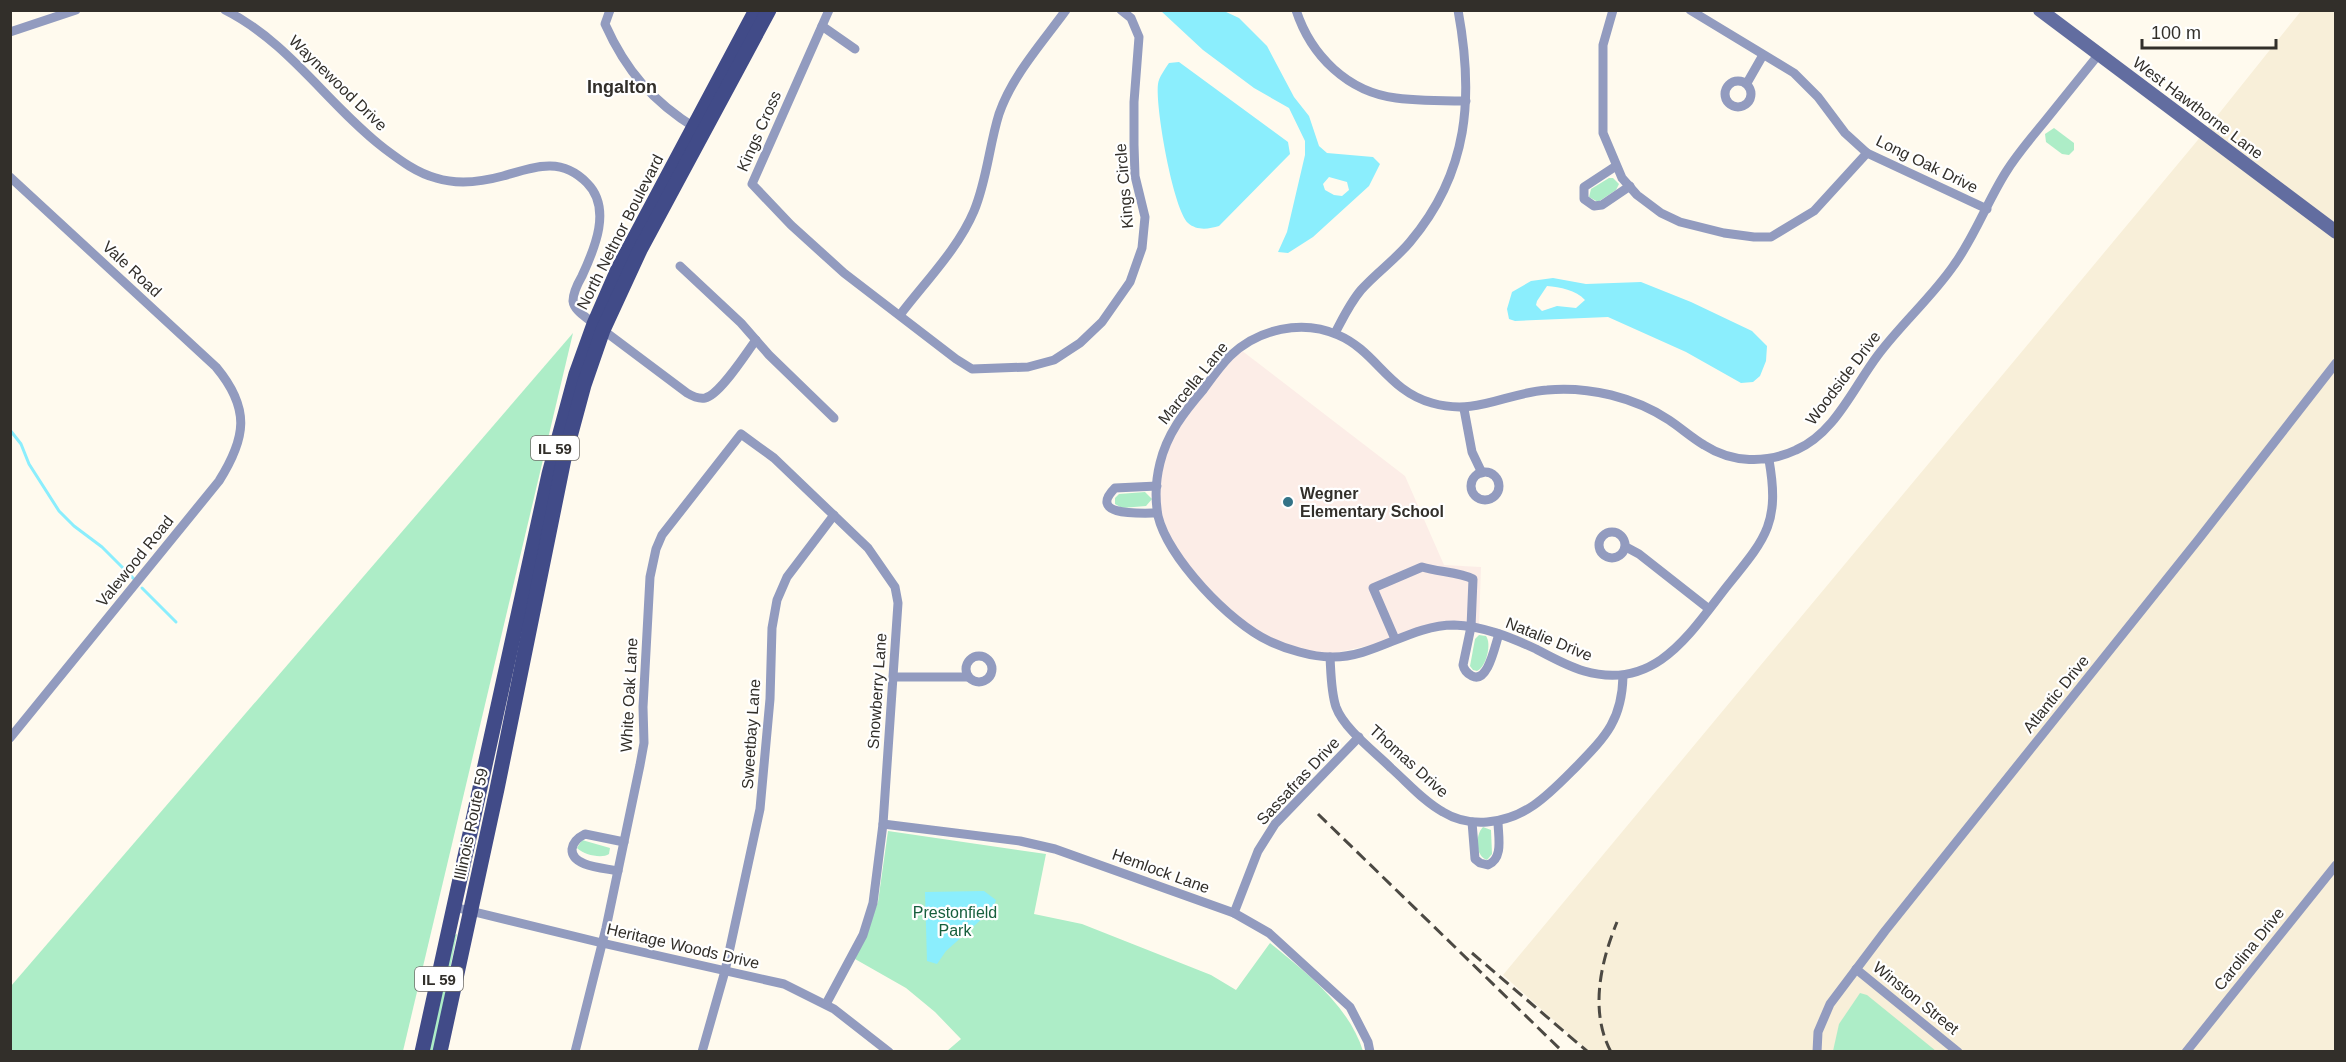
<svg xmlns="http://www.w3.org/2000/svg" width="2346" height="1062" viewBox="0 0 2346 1062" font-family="Arial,sans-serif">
	<rect width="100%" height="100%" fill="#fffaee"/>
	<polygon fill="#f8efd9" points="2301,11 2335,11 2335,1051 1588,1051 1503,975 2197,141"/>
	<polygon fill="#fcede7" points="1241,350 1405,476 1444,565 1481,567 1479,626 1468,624 1330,654 1302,650 1275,641 1255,630 1227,606 1187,566 1172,541 1161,513 1159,492 1163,461 1178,426 1231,359"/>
	<g fill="#adedc7">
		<polygon points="2054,128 2074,143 2074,150 2069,155 2062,154 2046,142 2045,134"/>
		<polygon points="1609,178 1613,178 1619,184 1616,190 1598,202 1589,197 1591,189"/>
		<polygon points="573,333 403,1051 11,1051 11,986"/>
		<polygon points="1145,492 1152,499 1146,506 1122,508 1115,504 1115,498 1119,494"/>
		<path d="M1479,635L1486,636C1492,644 1486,667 1477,671L1473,670L1470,666L1475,639Z"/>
		<path d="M1483,827L1491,830L1492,854L1487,860C1475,856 1475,835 1483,827Z"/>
		<path d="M888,831L1046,854L1034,914L1082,924L1211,975L1236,990L1270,943C1306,972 1349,1006 1363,1051H947L961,1039L935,1012L906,988L855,959L878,902Z"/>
		<path d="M582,840L610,848L609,854C602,859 584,855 577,848Z"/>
		<polygon points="457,934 434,1051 428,1052 455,935"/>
		<polygon points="1860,993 1867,995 1936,1051 1833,1051 1839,1024"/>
	</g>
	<g fill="#8beefd" fill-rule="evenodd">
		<path d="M1161,11H1224L1239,18L1267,46L1294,97L1309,116L1319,146L1327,153L1373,157L1380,164L1369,186L1313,237L1288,253L1278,252L1287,232L1305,155V141L1289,108L1254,88L1203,50ZM1329,177L1347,182L1349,190L1342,196L1334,195L1325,190L1323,184Z"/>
		<path d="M1179,62L1288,142L1290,154L1219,226C1209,229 1197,231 1188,223C1173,208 1155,106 1158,84C1159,77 1165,69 1169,63Z"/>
		<path d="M1553,278L1586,284L1641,282L1691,302L1752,331L1767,346L1766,361L1760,376L1753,382L1741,383L1686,352L1608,317L1515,321L1509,319L1507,309L1512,292L1531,281ZM1547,286C1560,287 1576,290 1585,300L1576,308L1557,306L1542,311L1536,305L1537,301Z"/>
		<polygon points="984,891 996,900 993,909 946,951 937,964 927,961 925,892"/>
	</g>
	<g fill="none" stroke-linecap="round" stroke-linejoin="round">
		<g stroke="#8beefd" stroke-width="3">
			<polyline points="10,430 21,444 29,464 59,511 74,526 102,547 135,580"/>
			<polyline points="142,588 176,622"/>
		</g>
		<g stroke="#929bbf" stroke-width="9">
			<path d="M225,10C289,42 329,106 385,149C401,161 417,173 436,178C458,185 481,182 503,176C534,167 561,156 587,183C612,208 595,248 582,276C578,283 573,292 573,301C574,311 588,318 594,324"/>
			<path d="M610,10L605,24C626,71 653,102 697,129"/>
			<polyline points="829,10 752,184 791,225 844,273 956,359 972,369 1028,367 1054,360 1080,343 1102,322 1130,282 1142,248 1145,217 1135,176 1134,145 1134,102 1139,37 1131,18 1121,10"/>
			<path d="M1296,10C1311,56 1348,92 1396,98C1419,101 1443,101 1466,101"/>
			<polyline points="1613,10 1603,45 1603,133 1622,178 1637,195 1661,213 1680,222 1724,233 1754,237 1771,237 1814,211 1867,153"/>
			<polyline points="1690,10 1794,73 1818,97 1845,133 1867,153 1987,209"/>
			<polyline points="822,26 855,49"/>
			<polyline points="10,32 76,10"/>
			<circle cx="1738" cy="94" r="13"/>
			<polyline points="1747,83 1763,55"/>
			<polyline points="1616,166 1584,187 1584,199 1594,206 1602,205 1630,186"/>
			<path d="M10,177L216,367C251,409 246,438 219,481L10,738"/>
			<polyline points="680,266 741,323 769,355 834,418"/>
			<path d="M900,315C925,282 958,249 974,211C987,180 989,146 999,114C1012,76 1042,43 1066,10"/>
			<path d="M603,330L687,393C692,396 699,399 705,398C720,395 746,353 756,340"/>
			<path d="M1335,333C1343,318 1350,303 1361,290C1376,273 1395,260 1410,242C1469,172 1474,97 1458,10"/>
			<polyline points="1464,409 1472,452 1482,473"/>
			<path d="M1769,460C1780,523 1766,538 1728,585C1690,633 1656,692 1584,671C1567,666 1551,657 1536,649C1510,637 1483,626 1454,625C1410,625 1374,658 1331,657C1312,657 1286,649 1269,641C1230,623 1168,558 1158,516C1155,499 1156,479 1160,463C1167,434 1184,412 1203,390C1211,379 1220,366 1230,356C1258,329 1302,319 1338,335C1376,351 1388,391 1432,403C1477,416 1505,393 1547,390C1568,388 1590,390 1611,395C1631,400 1651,408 1669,420C1681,428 1692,438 1704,445C1732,463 1766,464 1796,450C1835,433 1853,388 1878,355C1902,323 1932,297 1954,265C1975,236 1987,202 2006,172C2017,154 2032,137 2045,121C2063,99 2081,76 2099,54"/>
			<circle cx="1485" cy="486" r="14"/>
			<path d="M1157,486L1115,488C1086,517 1143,513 1157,513"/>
			<circle cx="1612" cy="545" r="13"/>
			<polyline points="1626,547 1639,554 1709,609"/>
			<path d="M1395,639L1373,588L1422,567C1438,572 1460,572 1473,579L1471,627L1463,665C1464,670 1466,673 1472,676C1488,684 1495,645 1499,634"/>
			<circle cx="979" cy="669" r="13"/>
			<path d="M1330,657C1331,674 1331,692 1336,707C1344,729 1375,752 1391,768C1408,783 1423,801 1443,812C1456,820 1472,823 1487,822C1527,819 1550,793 1577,766C1606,736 1622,720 1623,676"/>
			<polyline points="894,677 968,677"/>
			<path d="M1472,822L1475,859L1480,863L1488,865C1504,858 1498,836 1498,821"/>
			<polyline points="883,824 1020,841 1055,849 1234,913 1269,933 1350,1007 1368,1042 1370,1052"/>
			<path d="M618,871C605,868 571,867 572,849C573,841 579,837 585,834L624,842"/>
			<polyline points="454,907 602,943 784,984 834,1009 889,1052"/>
			<polyline points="1234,913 1258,851 1275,824 1359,737"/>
			<polyline points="1856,969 1958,1052"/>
			<polyline points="575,1052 606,928 640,765 644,743 643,707 650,577 656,549 662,535 741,434 774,458 868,548 895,587 898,603 883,824 873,903 863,935 826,1004"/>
			<polyline points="702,1052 725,971 760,809 770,699 772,628 777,600 787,577 834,515"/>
			<polyline points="1817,1052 1818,1032 1830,1004 1885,931 2198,540 2336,363"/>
			<polyline points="2186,1052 2336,865"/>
		</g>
		<polyline stroke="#626da0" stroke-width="14" points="2040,10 2336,232"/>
		<g stroke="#414b88" stroke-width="15">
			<polyline points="422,1052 549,474 576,374 594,324 618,269 756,10"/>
			<polyline points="440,1052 497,789 564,459 584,385 603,330 640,250 769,10"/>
		</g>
		<g stroke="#4c4943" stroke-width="3" stroke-dasharray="12 6" stroke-linecap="butt">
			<polyline points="1318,814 1563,1052"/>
			<polyline points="1472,953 1588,1052"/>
			<path d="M1611,1052C1589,1011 1601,961 1617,922"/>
		</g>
	</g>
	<circle fill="#337387" stroke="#fff" stroke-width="2" cx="1288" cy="502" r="6"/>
	<g text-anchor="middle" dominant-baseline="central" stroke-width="4.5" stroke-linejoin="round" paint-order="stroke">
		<g fill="#fff" stroke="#706d6a" stroke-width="1.5">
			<rect x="531" y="436" width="48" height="24" rx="4.5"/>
			<rect x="415" y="967" width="48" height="24" rx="4.5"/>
		</g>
		<g font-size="15" font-weight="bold" fill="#322f2a">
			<text x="555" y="448">IL 59</text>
			<text x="439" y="979">IL 59</text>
		</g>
		<g font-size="16" fill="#322f2a" stroke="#fff">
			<text transform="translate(338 83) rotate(44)">Waynewood Drive</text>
			<text transform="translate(2198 108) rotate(37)">West Hawthorne Lane</text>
			<text transform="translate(759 131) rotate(-66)">Kings Cross</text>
			<text transform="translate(1927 164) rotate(26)">Long Oak Drive</text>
			<text transform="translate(1124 186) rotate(-95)">Kings Circle</text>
			<text transform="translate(620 232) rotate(-63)">North Neltnor Boulevard</text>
			<text transform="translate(132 269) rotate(43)">Vale Road</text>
			<text transform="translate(1843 378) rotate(-53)">Woodside Drive</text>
			<text transform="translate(1193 383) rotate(-51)">Marcella Lane</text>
			<text transform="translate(135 561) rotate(-51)">Valewood Road</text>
			<text transform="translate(1549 639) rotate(22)">Natalie Drive</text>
			<text transform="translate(877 691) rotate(-86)">Snowberry Lane</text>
			<text transform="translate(2056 694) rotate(-51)">Atlantic Drive</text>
			<text transform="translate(629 695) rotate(-87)">White Oak Lane</text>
			<text transform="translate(751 734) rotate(-86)">Sweetbay Lane</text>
			<text transform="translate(1409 761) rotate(42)">Thomas Drive</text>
			<text transform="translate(1298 781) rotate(-47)">Sassafras Drive</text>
			<text transform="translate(471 824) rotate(-78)">Illinois Route 59</text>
			<text transform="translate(1161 871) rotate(20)">Hemlock Lane</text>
			<text transform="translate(683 946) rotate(13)">Heritage Woods Drive</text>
			<text transform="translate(2249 949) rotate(-51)">Carolina Drive</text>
			<text transform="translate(1916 998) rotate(39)">Winston Street</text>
		</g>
		<g font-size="16" font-weight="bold" fill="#322f2a" stroke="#fff" text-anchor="start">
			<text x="1300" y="493">Wegner<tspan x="1300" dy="18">Elementary School</tspan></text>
		</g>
		<g font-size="16" fill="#175f3d" stroke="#fff">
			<text x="955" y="912">Prestonfield<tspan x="955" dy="18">Park</tspan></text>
		</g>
		<g font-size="18" font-weight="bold" fill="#322f2a" stroke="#fff">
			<text x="622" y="87">Ingalton</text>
		</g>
	</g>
	<rect width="2346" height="1062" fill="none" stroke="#322f2a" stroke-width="24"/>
	<path d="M2142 39v9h134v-9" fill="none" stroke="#322f2a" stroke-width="3"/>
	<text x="2151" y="39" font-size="18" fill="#322f2a" stroke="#ffffff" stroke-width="4.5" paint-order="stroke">100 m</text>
</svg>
